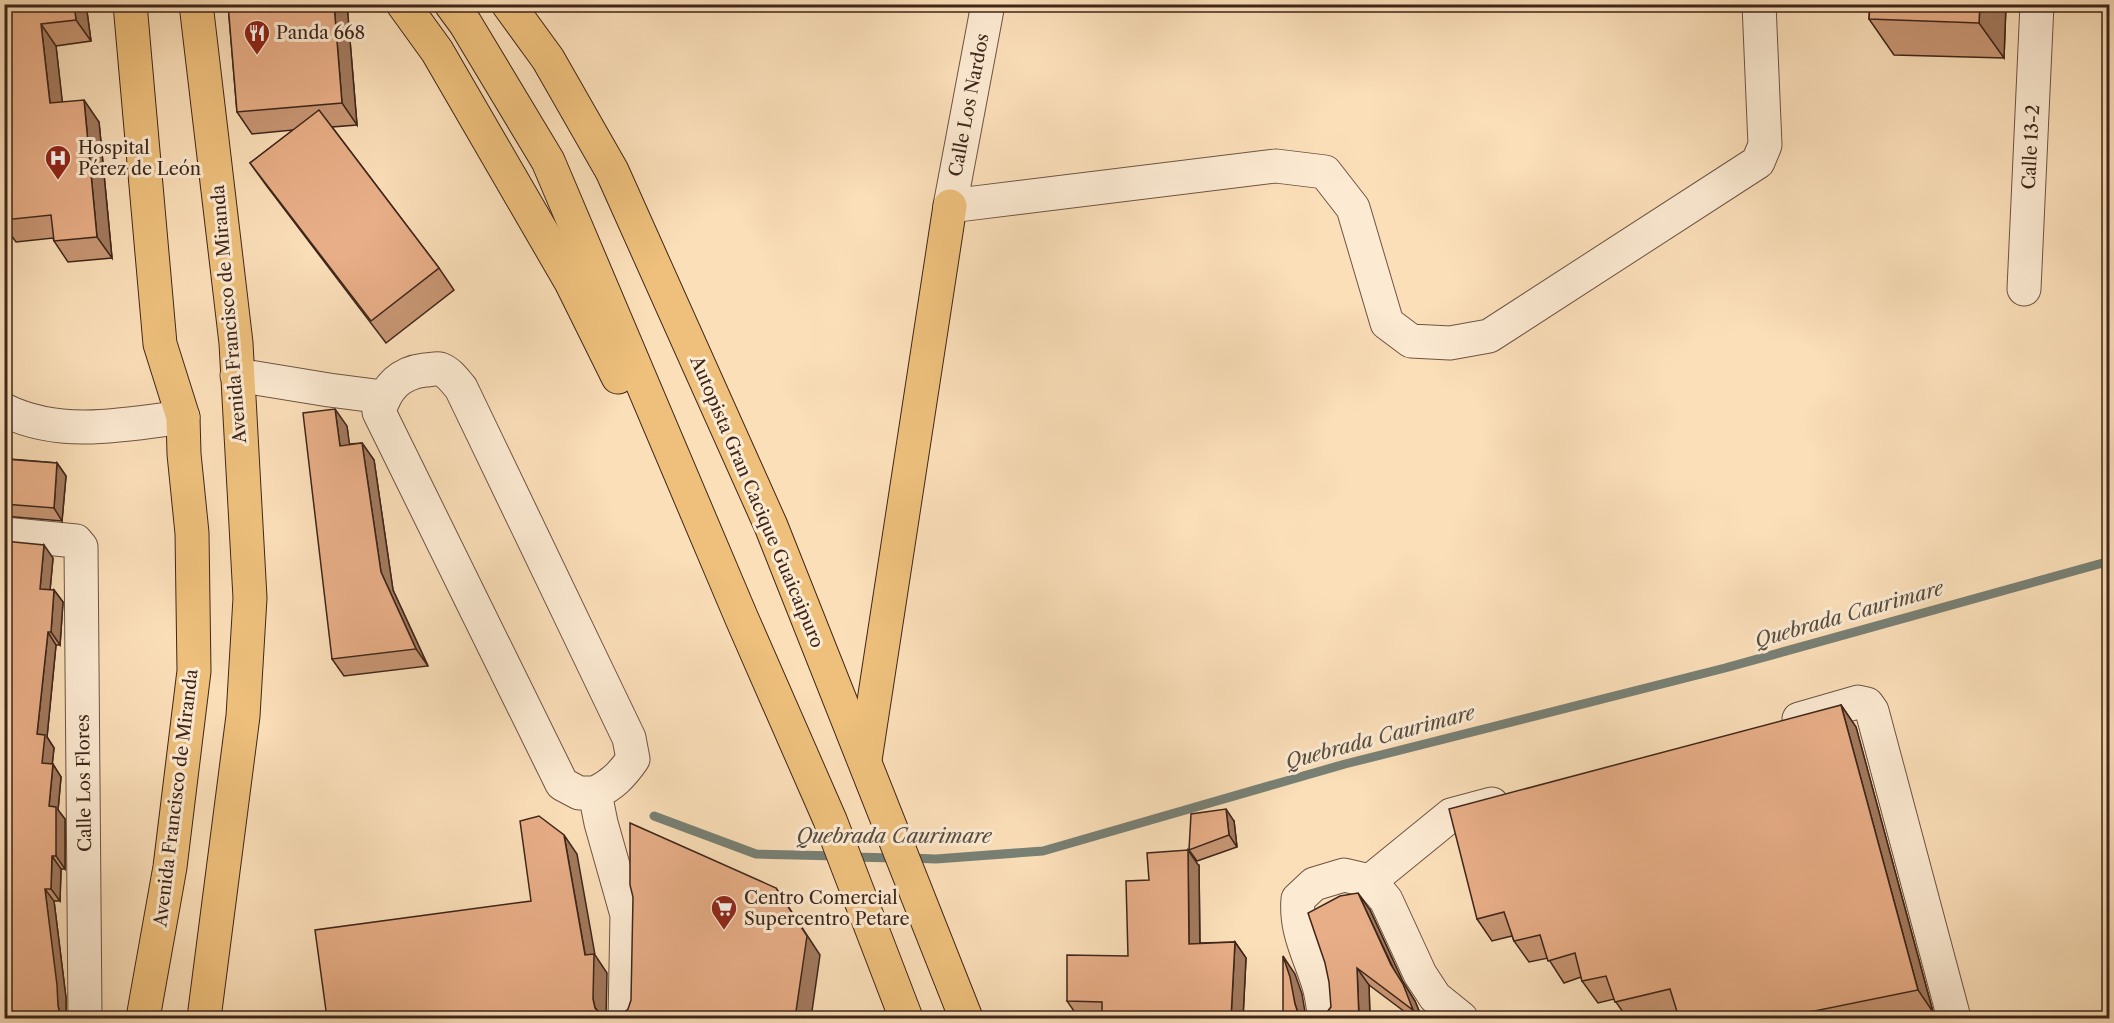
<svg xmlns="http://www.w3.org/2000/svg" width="2114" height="1023" viewBox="0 0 2114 1023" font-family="'Libre Caslon Text',serif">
	<rect width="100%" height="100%" fill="#fbdfb9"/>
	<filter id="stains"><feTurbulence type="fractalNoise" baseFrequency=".00333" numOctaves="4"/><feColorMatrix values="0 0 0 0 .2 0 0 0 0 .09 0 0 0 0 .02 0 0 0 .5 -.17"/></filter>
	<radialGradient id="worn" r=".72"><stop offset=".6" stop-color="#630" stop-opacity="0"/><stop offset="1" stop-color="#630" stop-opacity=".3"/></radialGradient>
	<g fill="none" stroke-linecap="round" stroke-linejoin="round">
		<g stroke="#788075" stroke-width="9">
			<polyline points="654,816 756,854 838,856"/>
			<polyline points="852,857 895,858"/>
			<polyline points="909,858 936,859 1043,851 1345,764 1725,668 2110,561"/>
		</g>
		<g stroke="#6d5442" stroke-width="35">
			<g id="minor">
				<polyline points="988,4 950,206 1276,166 1325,172 1353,208 1387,323 1411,341 1450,343 1489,336 1758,162 1765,145 1759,4"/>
				<polyline points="2024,289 2037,4"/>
				<polyline points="237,375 329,390 383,397"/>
				<path d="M4,410C60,438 124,425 183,417"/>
				<polyline points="4,534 76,541 81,547 85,1018"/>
				<polyline points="1799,719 1858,702 1867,704 1872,711 1954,1018"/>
				<path d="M595,793C612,785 622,775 633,759L629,738L461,388C455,381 449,372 440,369C436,368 430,370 425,370C399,373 386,388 379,412L562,784L579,793H595L601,823L627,915L625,1018"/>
				<polyline points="1370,881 1451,815 1492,804"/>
				<path d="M1325,1018C1323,1008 1322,996 1319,986C1310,956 1295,931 1298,899L1314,884L1344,875L1370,881L1386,900L1420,974L1435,997L1461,1018"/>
			</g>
		</g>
		<g stroke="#3e261a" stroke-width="35">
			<g id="major">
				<polyline points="130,4 160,344 183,417 184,454 192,533 194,671 170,867 143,1018"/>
				<polyline points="196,4 236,343 250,598 243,716 204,1018"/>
			</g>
		</g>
		<g stroke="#3e261a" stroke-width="35">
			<g id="highway">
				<polyline points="403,4 437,51 571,282 618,377"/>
				<polyline points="451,4 465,23 548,161 742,619 830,820 906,1018"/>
				<polyline points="508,4 548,59 612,171 771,526 966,1018"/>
				<polyline points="865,760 950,206"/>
			</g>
		</g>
		<use href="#minor" stroke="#fcead2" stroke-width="33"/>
		<use href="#major" stroke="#eec07c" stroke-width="33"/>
		<use href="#highway" stroke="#eec07c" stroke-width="33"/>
	</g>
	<g fill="#c89674" stroke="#3e261a" stroke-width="1.5">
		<polygon points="4,4 86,4 91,41 56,46 62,102 99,122 112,258 68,262 54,241 53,238 16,242 11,235 4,236"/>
		<polygon points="228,4 347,4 357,125 332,127 439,268 454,290 386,343 266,185 250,163 293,130 252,134 237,112"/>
		<polygon points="1870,4 2006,4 2004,58 1894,55 1869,19"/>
		<polygon points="347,426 349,444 362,443 374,460 393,590 428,666 344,676 332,659"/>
		<polygon points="4,451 10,459 57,463 66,476 62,521 4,516"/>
		<polygon points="53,558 50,590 54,590 63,602 60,645 56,645 47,737 54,748 52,764 61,777 58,810 65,819 65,869 61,869 60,901 54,901 66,998 66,1018 4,1018"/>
		<polygon points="1841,705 1856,727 1933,1012 1900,1018 1679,1018 1678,1012 1652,1018 1627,1018 1614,999 1598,1003 1582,981 1581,977 1564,983 1548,958 1529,962 1514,941 1512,936 1492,941 1477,919"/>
		<polygon points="1234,821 1237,847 1197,861 1189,850"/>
		<polygon points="1199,866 1200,943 1235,942 1246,958 1243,1018 1102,1018 1078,1017 1067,1001 1128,956"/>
		<polygon points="1370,910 1403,982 1415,1001 1422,1018 1413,1018 1369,985 1370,1018 1318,1018 1325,1015 1331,1007"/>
	</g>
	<g fill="#a27a5e" stroke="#3e261a" stroke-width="1.5">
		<polygon points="74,4 86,4 91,41 76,20"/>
		<polygon points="334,4 347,4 357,125 342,103"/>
		<polygon points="1980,4 2006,4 2004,58 1979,23"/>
		<polygon points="41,24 56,46 65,125 50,103"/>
		<polygon points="84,100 99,122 112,258 97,237"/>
		<polygon points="335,409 347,426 352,463 340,446"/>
		<polygon points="362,443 374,460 393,590 428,666 416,649 381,572"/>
		<polygon points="4,451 13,463 4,460"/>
		<polygon points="57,463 66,476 62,521 54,508"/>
		<polygon points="44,545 53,558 49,601 40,589"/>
		<polygon points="54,590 63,602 60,645 51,632"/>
		<polygon points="48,632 56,645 47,737 54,748 51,776 42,763 37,734"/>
		<polygon points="1841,705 1856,727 1933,1012 1918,990"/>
		<polygon points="53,764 61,777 58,810 65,819 65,869 56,856 49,806"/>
		<polygon points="1226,809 1234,821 1237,847 1229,835"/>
		<polygon points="564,835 577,854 595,955 607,973 606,1018 595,1008 593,999"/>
		<polygon points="1188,850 1199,866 1200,960 1189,944"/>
		<polygon points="52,856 61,869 60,901 51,889"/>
		<polygon points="776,888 820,955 811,1018 795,1018"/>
		<polygon points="45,889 54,901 66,998 66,1018 61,1018 58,1006"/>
		<polygon points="1358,893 1370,910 1403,982 1415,1001 1422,1018 1419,1018 1413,1010"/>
		<polygon points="1235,942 1246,958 1243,1018 1231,1018"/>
		<polygon points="1283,956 1295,974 1302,994 1306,1018 1298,1013 1295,1004"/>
		<polygon points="1357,968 1369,985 1370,1018 1359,1018"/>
	</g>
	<g fill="#e8ae87" stroke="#3e261a" stroke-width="1.5">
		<polygon points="4,4 74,4 76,20 41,24 50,103 84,100 97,237 54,241 51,215 4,220"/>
		<polygon points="228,4 334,4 342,103 237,112"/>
		<polygon points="1870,4 1980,4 1979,23 1869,19"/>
		<polygon points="319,110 439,268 371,321 250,163"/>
		<polygon points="335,409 340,446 362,443 381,572 416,649 332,659 303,413"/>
		<polygon points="4,459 57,463 54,508 4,504"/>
		<polygon points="4,541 44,545 40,589 54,590 51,632 48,632 37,734 45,735 42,763 53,764 49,806 56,807 56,856 52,856 51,889 45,889 57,985 58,1006 61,1018 4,1018"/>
		<polygon points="1841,705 1918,990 1780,1018 1679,1018 1670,989 1615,1002 1606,976 1582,981 1575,953 1548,961 1540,935 1514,941 1504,912 1477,919 1449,809"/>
		<polygon points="1226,809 1229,835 1189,850 1191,814"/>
		<polygon points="539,816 564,835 585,955 594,954 593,999 595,1008 603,1016 612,1018 621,1015 628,1009 631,1000 633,897 630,885 630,823 776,888 807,936 795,1018 327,1018 315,930 531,901 520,821"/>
		<polygon points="1188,850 1189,944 1235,942 1231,1018 1102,1018 1102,1002 1067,1001 1067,955 1128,956 1126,881 1149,880 1147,853"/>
		<polygon points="1358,893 1391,965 1403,984 1413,1010 1357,968 1359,1018 1318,1018 1325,1015 1331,1007 1329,982 1325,963 1308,913 1340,896"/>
		<polygon points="1283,956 1290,977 1295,1004 1298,1013 1307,1018 1283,1018"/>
	</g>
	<defs>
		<g id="restaurant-pin" transform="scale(1.35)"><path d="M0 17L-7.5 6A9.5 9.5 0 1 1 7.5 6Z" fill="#8f2418" stroke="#fcead2"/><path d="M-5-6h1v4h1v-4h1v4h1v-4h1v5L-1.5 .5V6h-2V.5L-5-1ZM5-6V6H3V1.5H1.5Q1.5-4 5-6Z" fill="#fff"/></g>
		<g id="hospital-pin" transform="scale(1.35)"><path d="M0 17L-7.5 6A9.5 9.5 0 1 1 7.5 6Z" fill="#8f2418" stroke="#fcead2"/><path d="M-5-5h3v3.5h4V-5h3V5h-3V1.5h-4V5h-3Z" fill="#fff"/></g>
		<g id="supermarket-pin" transform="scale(1.35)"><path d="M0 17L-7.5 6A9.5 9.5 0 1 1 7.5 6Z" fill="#8f2418" stroke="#fcead2"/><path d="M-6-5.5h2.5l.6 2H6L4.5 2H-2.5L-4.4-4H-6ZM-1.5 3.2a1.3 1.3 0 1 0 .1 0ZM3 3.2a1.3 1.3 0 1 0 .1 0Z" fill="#fff"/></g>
	</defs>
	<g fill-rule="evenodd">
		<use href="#restaurant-pin" x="257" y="33"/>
		<use href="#hospital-pin" x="58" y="158"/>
		<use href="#supermarket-pin" x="724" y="908"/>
	</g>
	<g text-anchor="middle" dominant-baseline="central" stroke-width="6" stroke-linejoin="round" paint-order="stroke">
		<g font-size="18" fill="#3e261a" stroke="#fcead2" text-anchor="start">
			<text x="276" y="33">Panda 668</text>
			<text x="78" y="148">Hospital<tspan x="78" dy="21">Pérez de León</tspan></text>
			<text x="744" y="898">Centro Comercial<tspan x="744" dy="21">Supercentro Petare</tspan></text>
		</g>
		<g font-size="18" fill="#3e261a" stroke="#fcead2">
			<text transform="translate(969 105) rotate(-79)">Calle Los Nardos</text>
			<text transform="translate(2031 147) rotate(-87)">Calle 13-2</text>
			<text transform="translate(229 314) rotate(-95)">Avenida Francisco de Miranda</text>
			<text transform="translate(757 502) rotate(67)">Autopista Gran Cacique Guaicaipuro</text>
			<text transform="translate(84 783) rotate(-91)">Calle Los Flores</text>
			<text transform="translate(176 798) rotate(-83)">Avenida Francisco de Miranda</text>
		</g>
		<g font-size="20" font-style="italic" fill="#564c40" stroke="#fcead2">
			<text transform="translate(1849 614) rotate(-16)">Quebrada Caurimare</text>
			<text transform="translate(1380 737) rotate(-15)">Quebrada Caurimare</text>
			<text x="894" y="836">Quebrada Caurimare</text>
		</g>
	</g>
	<rect width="2114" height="1023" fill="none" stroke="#fbdfb9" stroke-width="24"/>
	<rect x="6" y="6" width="2102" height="1011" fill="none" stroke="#3e261a" stroke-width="3"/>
	<rect x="12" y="12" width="2090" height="999" fill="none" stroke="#3e261a" stroke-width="1.5"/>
	<rect width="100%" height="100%" filter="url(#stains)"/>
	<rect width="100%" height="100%" fill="url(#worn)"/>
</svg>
